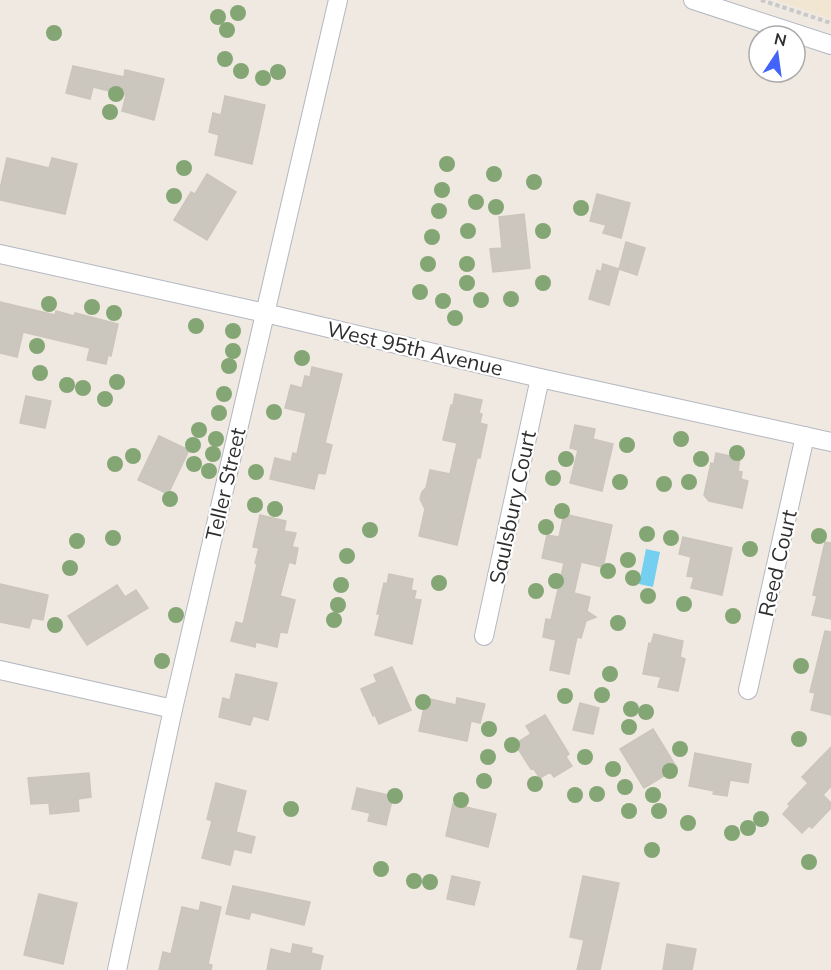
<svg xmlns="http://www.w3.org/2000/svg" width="831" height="970" viewBox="0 0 831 970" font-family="Mulish,sans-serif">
	<rect width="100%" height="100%" fill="#efe9e1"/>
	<polygon fill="#f0e6d1" points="776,0 831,0 831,19"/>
	<polygon fill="#75cff0" points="646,549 660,552 653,587 639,584"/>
	<g fill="#cbc7bf" stroke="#cbc5ba" stroke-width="1.5">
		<polygon points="73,66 124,77 125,70 164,79 154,120 122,111 126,95 93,87 90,99 66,93"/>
		<polygon points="225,96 265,105 252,164 215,155 219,135 209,132 213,113 221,115"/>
		<polygon points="7,158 49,168 52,158 77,164 65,214 0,200 0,189"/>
		<polygon points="207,174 236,192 207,240 174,220 191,192 195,194"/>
		<polygon points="597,194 630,203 621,238 603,233 606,225 590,221"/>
		<polygon points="524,214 530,268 493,272 490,249 502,248 499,217"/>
		<polygon points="626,242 645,248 637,275 619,269"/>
		<polygon points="603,264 619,269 609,305 589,299 597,270 601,272"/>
		<polygon points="0,302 55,315 56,311 74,316 75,313 118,324 111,356 108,355 106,364 87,360 90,348 23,332 17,357 0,353"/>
		<polygon points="312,367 342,374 325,443 332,445 325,474 318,473 314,489 270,479 275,458 291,462 293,453 297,454 306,413 285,408 291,385 302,388 305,376 310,377"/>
		<polygon points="455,394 482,400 479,413 482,414 480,423 487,425 480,458 477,458 457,545 419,536 425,509 420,499 422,492 426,488 430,470 450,474 457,443 443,440 451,405 453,405"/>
		<polygon points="26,396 51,401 45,428 20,423"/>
		<polygon points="575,425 595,429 593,439 613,444 602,491 570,483 578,450 570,448"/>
		<polygon points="159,436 189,450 168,494 138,480"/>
		<polygon points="716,453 740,458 738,471 742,472 741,479 748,481 742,508 709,501 704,495 711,463 714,464"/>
		<polygon points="564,514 612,525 603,567 581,562 574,593 590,597 587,611 596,617 586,621 581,638 577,637 569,674 550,670 556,640 543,637 546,619 551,620 564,563 542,558 547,535 559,537"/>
		<polygon points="260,515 286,521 284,531 296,533 292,547 298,548 295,564 289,562 280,596 295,600 287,633 280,632 277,647 256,642 255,647 231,641 236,622 243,624 257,564 255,563 259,548 253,547"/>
		<polygon points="683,537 732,548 722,595 691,588 694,577 687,576 691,557 679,554"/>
		<polygon points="825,542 831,543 831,619 812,615 817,596 813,595"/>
		<polygon points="389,574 413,579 411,590 416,591 414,599 421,600 412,644 375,635 380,614 377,614 384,583 387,584"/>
		<polygon points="0,584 48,595 43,620 32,618 29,628 0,622"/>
		<polygon points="117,585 125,597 136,590 148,608 87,645 68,616"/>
		<polygon points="825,631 831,632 831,715 811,710 815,693 810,692"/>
		<polygon points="654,634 683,641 680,657 685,659 678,691 658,687 661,677 643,674 649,643 651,644"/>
		<polygon points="392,667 411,710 379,724 375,715 373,716 361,689 377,682 374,675"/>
		<polygon points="236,674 277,683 268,720 253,716 250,725 219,717 223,698 230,700"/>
		<polygon points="426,698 456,705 457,698 485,704 480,723 471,721 467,741 419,731"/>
		<polygon points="580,703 599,708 593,734 573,730"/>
		<polygon points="545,715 569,754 566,757 572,766 554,777 550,772 540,778 533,768 531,769 515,744 531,734 526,726"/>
		<polygon points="653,729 677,768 644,788 620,749"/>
		<polygon points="831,747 831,786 823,795 831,803 831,808 812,828 809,826 802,833 783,814 790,806 788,804 808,783 802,777"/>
		<polygon points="695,753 751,764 748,783 730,780 727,796 713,794 714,791 689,786"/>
		<polygon points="89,773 91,797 78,799 79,811 50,814 49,803 31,804 28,778"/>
		<polygon points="216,783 246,791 236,832 255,837 251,853 234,849 230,865 202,858 212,821 207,819"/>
		<polygon points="357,788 393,796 386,825 368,821 370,813 352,809"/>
		<polygon points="453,804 496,814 488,847 446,836"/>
		<polygon points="452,876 480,882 474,905 447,899"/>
		<polygon points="583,876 619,883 600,970 577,970 584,940 570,937"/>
		<polygon points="233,886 310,902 304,925 251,912 249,919 226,914"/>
		<polygon points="39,894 77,903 63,964 24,955"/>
		<polygon points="201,902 221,907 208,964 212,965 211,970 159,970 163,952 171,954 182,907 199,911"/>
		<polygon points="293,944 312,948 311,953 323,956 320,970 267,970 271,949 291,954"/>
		<polygon points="667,944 696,949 692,970 663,970"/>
	</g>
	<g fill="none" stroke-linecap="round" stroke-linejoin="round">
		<g stroke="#b4b7c1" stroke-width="20">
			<g id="street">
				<polyline points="693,0 831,45"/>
				<polyline points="0,254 265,313 540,378 831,442"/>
				<polyline points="484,636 540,378"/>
				<polyline points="0,670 173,709"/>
				<polyline points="748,690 805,436"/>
				<polyline points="117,970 173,709 338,0"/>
			</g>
		</g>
		<polyline stroke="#c9c9c9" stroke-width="4" stroke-dasharray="4.5 3" stroke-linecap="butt" points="761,0 831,23"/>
		<use href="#street" stroke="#fff" stroke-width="18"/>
	</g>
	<g fill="#84a574">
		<circle cx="238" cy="13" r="8"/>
		<circle cx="218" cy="17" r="8"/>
		<circle cx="227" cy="30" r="8"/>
		<circle cx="54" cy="33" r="8"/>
		<circle cx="225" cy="59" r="8"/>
		<circle cx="241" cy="71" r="8"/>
		<circle cx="278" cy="72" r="8"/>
		<circle cx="263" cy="78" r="8"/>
		<circle cx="116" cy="94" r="8"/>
		<circle cx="110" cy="112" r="8"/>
		<circle cx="447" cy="164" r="8"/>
		<circle cx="184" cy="168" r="8"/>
		<circle cx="494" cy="174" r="8"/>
		<circle cx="534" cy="182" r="8"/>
		<circle cx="442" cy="190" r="8"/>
		<circle cx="174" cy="196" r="8"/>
		<circle cx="476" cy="202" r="8"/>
		<circle cx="496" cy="207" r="8"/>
		<circle cx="581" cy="208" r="8"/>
		<circle cx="439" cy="211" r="8"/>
		<circle cx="468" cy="231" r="8"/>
		<circle cx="543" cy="231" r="8"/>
		<circle cx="432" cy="237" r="8"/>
		<circle cx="428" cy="264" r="8"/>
		<circle cx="467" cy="264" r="8"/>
		<circle cx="467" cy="283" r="8"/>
		<circle cx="543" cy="283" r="8"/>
		<circle cx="420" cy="292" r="8"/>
		<circle cx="511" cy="299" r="8"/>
		<circle cx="481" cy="300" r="8"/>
		<circle cx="443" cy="301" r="8"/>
		<circle cx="49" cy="304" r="8"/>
		<circle cx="92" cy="307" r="8"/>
		<circle cx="114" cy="313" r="8"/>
		<circle cx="455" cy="318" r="8"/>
		<circle cx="196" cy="326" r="8"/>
		<circle cx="233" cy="331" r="8"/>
		<circle cx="37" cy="346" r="8"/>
		<circle cx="233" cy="351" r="8"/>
		<circle cx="302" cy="358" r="8"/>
		<circle cx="229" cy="366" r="8"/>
		<circle cx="40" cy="373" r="8"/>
		<circle cx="117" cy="382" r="8"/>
		<circle cx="67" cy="385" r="8"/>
		<circle cx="83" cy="388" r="8"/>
		<circle cx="224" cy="394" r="8"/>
		<circle cx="105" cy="399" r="8"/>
		<circle cx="274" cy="412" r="8"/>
		<circle cx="219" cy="413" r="8"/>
		<circle cx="199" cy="430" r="8"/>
		<circle cx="216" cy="439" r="8"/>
		<circle cx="681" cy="439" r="8"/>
		<circle cx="193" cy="445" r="8"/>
		<circle cx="627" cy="445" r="8"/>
		<circle cx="737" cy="453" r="8"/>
		<circle cx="213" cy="454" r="8"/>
		<circle cx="133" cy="456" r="8"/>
		<circle cx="566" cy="459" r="8"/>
		<circle cx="701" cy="459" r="8"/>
		<circle cx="115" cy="464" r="8"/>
		<circle cx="194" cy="464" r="8"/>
		<circle cx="209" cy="471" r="8"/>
		<circle cx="256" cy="472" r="8"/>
		<circle cx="553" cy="478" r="8"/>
		<circle cx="620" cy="482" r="8"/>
		<circle cx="689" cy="482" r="8"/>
		<circle cx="664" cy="484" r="8"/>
		<circle cx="170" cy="499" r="8"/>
		<circle cx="255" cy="505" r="8"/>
		<circle cx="275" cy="509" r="8"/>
		<circle cx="562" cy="511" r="8"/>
		<circle cx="546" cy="527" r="8"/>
		<circle cx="370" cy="530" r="8"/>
		<circle cx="647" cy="534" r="8"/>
		<circle cx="819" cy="536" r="8"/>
		<circle cx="113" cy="538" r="8"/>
		<circle cx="671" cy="538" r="8"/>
		<circle cx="77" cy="541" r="8"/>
		<circle cx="750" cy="549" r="8"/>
		<circle cx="347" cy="556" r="8"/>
		<circle cx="628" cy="560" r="8"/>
		<circle cx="70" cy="568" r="8"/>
		<circle cx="608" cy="571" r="8"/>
		<circle cx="633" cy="578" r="8"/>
		<circle cx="556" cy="581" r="8"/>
		<circle cx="439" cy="583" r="8"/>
		<circle cx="341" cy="585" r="8"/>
		<circle cx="536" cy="591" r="8"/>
		<circle cx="648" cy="596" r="8"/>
		<circle cx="684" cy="604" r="8"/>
		<circle cx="338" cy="605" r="8"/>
		<circle cx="176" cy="615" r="8"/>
		<circle cx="733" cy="616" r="8"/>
		<circle cx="334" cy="620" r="8"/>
		<circle cx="618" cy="623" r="8"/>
		<circle cx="55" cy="625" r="8"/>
		<circle cx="162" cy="661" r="8"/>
		<circle cx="801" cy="666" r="8"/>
		<circle cx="610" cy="674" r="8"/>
		<circle cx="602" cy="695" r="8"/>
		<circle cx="565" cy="696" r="8"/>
		<circle cx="423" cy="702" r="8"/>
		<circle cx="631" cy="709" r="8"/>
		<circle cx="646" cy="712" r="8"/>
		<circle cx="629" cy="727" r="8"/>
		<circle cx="489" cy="729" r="8"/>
		<circle cx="799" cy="739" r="8"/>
		<circle cx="512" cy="745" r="8"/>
		<circle cx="680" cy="749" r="8"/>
		<circle cx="488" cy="757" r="8"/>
		<circle cx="585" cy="757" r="8"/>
		<circle cx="613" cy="769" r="8"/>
		<circle cx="670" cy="771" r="8"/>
		<circle cx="484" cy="781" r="8"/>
		<circle cx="535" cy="784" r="8"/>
		<circle cx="625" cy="787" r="8"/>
		<circle cx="597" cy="794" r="8"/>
		<circle cx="575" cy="795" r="8"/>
		<circle cx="653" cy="795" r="8"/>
		<circle cx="395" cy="796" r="8"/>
		<circle cx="461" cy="800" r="8"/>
		<circle cx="291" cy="809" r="8"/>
		<circle cx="629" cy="811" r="8"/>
		<circle cx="659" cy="811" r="8"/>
		<circle cx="761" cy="819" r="8"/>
		<circle cx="688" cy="823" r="8"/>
		<circle cx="748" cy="828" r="8"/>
		<circle cx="732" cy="833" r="8"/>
		<circle cx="652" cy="850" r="8"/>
		<circle cx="809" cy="862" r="8"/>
		<circle cx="381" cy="869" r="8"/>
		<circle cx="414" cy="881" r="8"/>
		<circle cx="430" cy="882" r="8"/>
	</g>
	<g text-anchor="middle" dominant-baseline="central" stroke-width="4.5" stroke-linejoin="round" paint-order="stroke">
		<g font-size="21" fill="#2e2e2e" stroke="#fff">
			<text transform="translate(415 348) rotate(13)">West 95th Avenue</text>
			<text transform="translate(225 484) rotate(-77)">Teller Street</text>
			<text transform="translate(512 507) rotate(-78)">Saulsbury Court</text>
			<text transform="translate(777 563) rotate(-77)">Reed Court</text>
		</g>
	</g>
	<g transform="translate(777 54) rotate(13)"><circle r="28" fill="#ffffff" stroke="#ababab" stroke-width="1.5"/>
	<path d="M0-4.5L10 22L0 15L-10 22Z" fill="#4264fb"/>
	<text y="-9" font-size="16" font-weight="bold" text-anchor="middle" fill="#2e2e2e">N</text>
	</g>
</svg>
